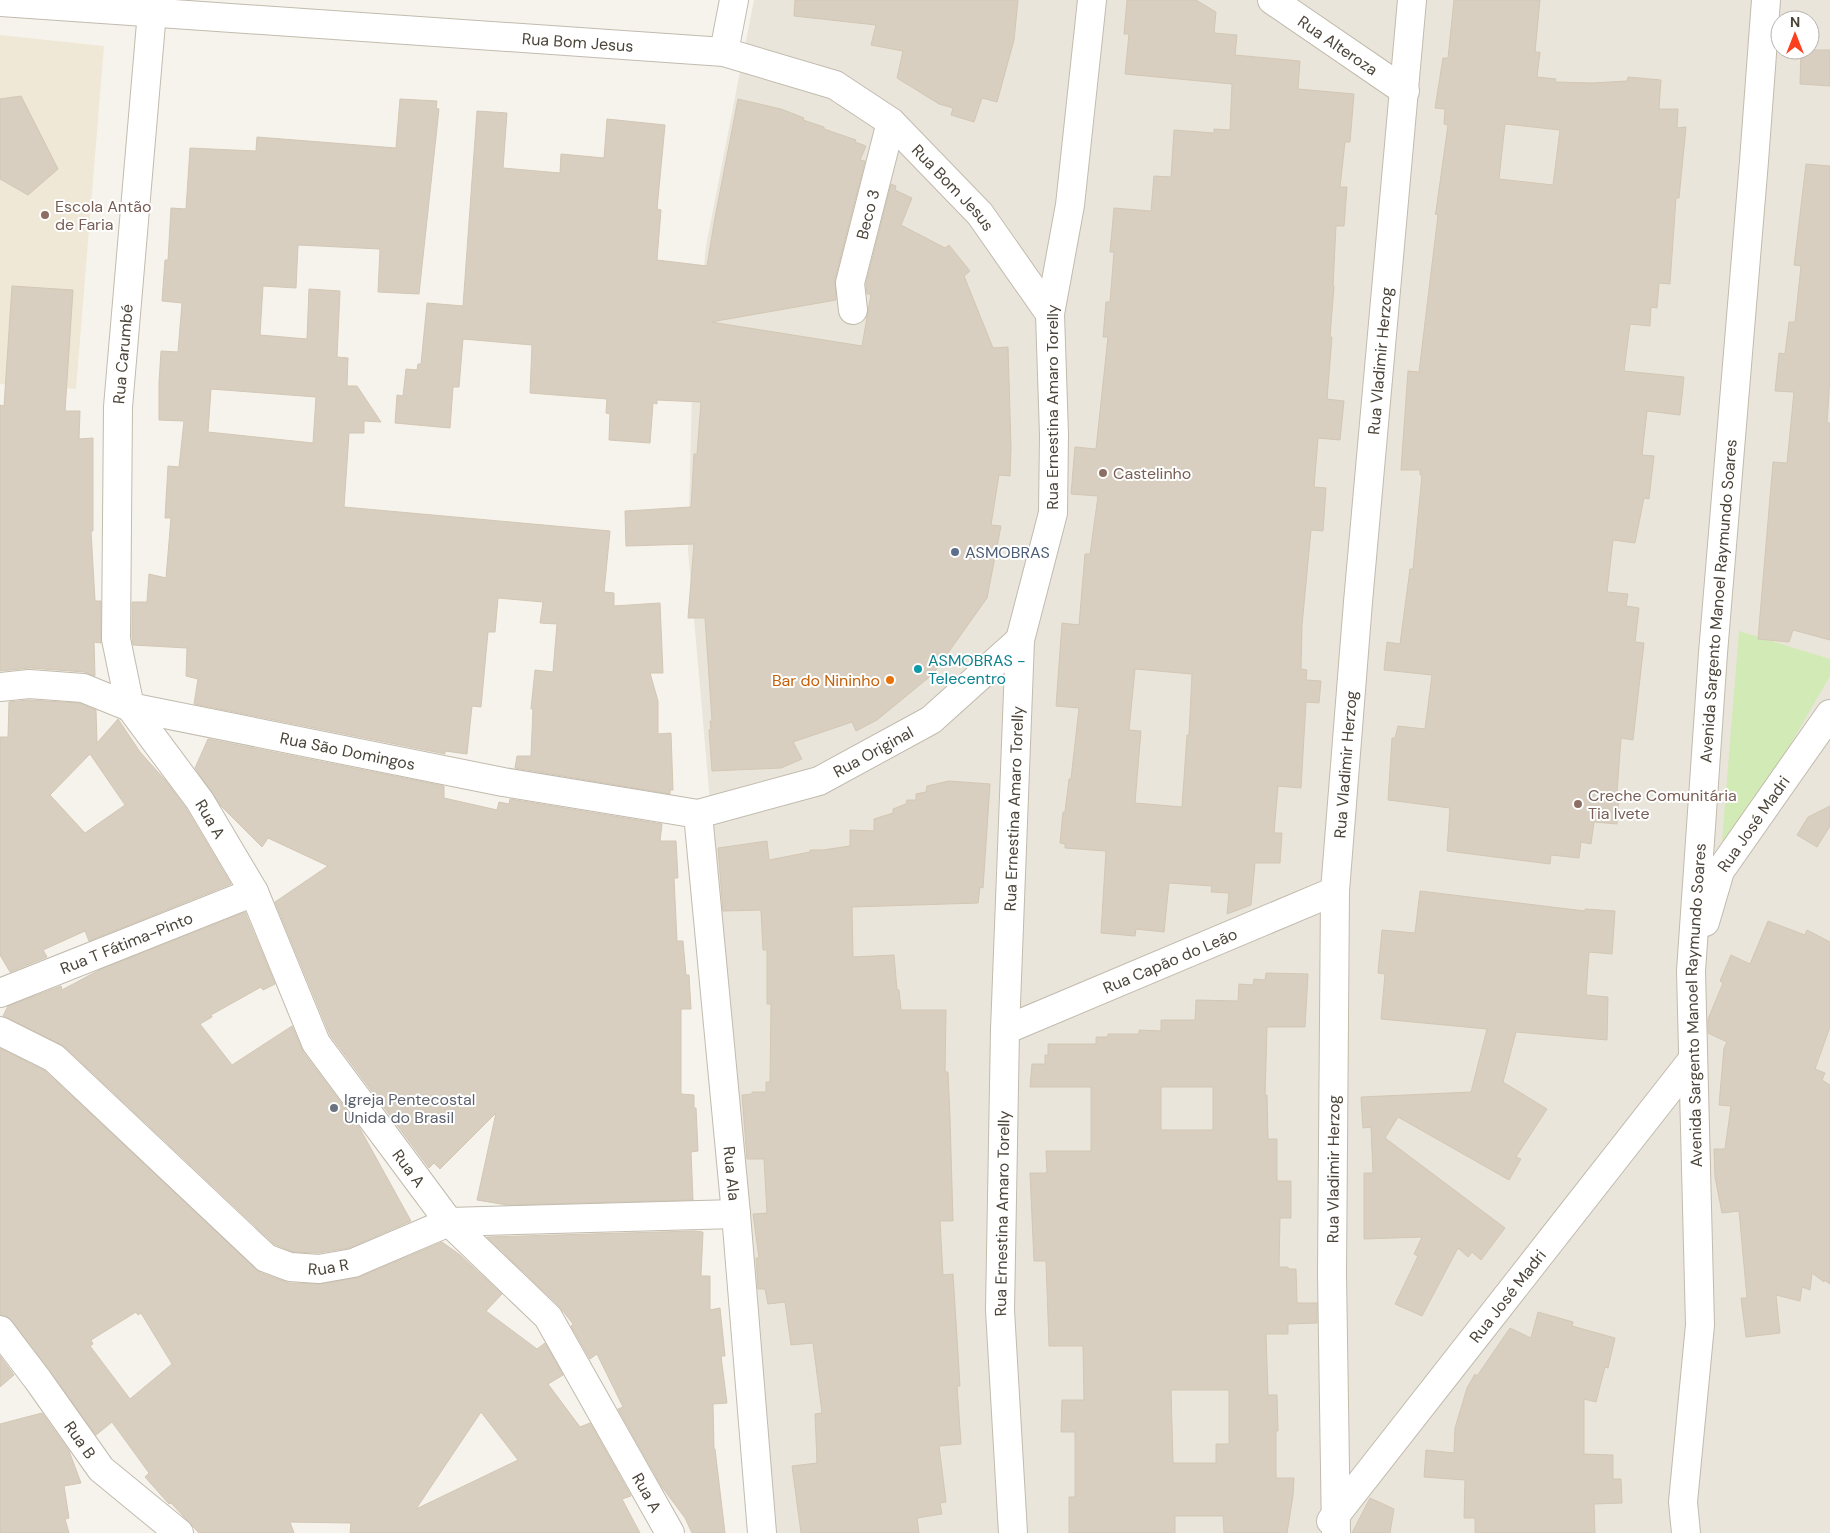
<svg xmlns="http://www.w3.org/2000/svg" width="1830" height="1533" viewBox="0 0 1830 1533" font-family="'DM Sans',sans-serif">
	<rect width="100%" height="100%" fill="#f6f3ec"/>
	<path fill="#eae5da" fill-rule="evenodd" d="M754,0H1830V1533H774L688,550L692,391L706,246ZM1780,20H1810V50H1780Z"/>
	<polygon fill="#efe8d6" points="0,35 104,46 76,389 0,384"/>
	<polygon fill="#d2eab5" points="1739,631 1830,659 1830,676 1720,866"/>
	<g fill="#d8cfc1" stroke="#d3c7b4" fill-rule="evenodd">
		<polygon points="795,0 1018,0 1014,40 997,102 982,98 974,122 951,115 953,108 939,104 897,78 903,51 871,45 876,25 794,16"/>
		<path d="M1127,0H1196L1216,12L1214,33L1237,35L1235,55L1300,61L1298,89L1354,94L1350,142H1345L1340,187H1347L1344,226H1336L1333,286H1334L1330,337H1332L1327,399L1344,401L1340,440L1318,438L1314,487L1326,488L1323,531L1311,530L1302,625L1301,669L1307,670L1306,680L1321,681L1319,703L1306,702L1301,788L1278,786L1274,833H1282L1280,863H1255L1251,905L1227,914L1229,893L1211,892L1212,886L1169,883L1164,932L1136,929L1135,936L1101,933L1106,851L1065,848V844L1060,843L1063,812H1065L1069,779H1071L1079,708L1056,706L1062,623L1079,625L1085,554H1090L1098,496L1071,494L1075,447L1096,449L1108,337H1103L1106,302H1110L1114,252H1110L1114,208L1151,211L1154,176L1171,177L1174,130L1214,133V129L1230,130L1232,84L1125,74L1129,34H1124ZM1135,669L1192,674L1189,735H1187L1182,807L1135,803L1141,731L1129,730Z"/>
		<path d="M1454,0H1540L1535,52H1540L1537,77L1556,79L1555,82L1592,83L1627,81L1628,77L1661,80L1659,109H1678L1677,128L1686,127L1679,198H1676L1670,284L1659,283L1657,308L1651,307L1650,326L1630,324L1624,371L1684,377L1680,415L1647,411L1642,455L1654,456L1649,499L1644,498L1635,543L1613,540L1607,592L1628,594L1626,606L1639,608L1635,642L1644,643L1633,740L1621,738L1617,792H1619L1617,824L1594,822L1591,844L1581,842L1579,858L1551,855L1550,864L1447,851L1450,808L1388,800L1392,738H1395L1398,726L1425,729L1432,675L1384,670L1387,642L1400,644L1410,569H1413L1422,475H1420V470H1401L1408,371L1419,372L1438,215L1435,214L1436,211L1448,125L1444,124L1445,109L1435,108L1443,58H1448ZM1505,124L1560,130L1553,185L1499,179Z"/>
		<polygon points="1801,50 1830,50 1830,86 1800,84"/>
		<polygon points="21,96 58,169 28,195 0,179 0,99"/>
		<path d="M400,99L437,101L436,108L439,109L419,294L378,292L380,249L298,245L296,288L263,286L260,335L307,339L309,289L340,291L337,357L348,358L347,386H357L381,422L364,421V433H349L344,507L610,531L604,592L614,593V606L660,603L663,673H650L658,701V734L671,733L673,790H670V794L515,768L517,756H531L533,709H531L535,670L553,672L557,624L540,623L543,602L498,598L495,632H488L481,707L472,706L467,754L445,751V754L194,704L198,679L186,676L187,648L133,645L132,637V602H147L149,574L166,578L171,518H165L168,466L179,467L184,421L159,420V383L161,351L178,352L182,303L162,301L165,260H168L171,208L186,209L190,148L256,151L257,137L396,148ZM211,389L316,397L313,443L208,432Z"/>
		<polygon points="738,99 781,109 804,118 803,120 824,127 824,129 856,140 855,142 866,146 860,160 865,161 835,279 836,300 711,322 862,346 871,294 867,294 866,284 891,184 896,186 895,190 912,198 901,225 945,248 949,245 970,271 964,276 993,348 1008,347 1011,448 1010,476 999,475 991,525 1001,526 987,598 933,674 877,720 856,731 852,722 793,742 802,759 781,768 712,771 709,730 711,729 710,721 712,721 705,618 688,618 694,544 626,546 625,511 691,507 694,454 697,454 701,402 657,400 657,404 653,403 650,443 609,440 610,414 606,413 607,399 530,393 532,345 463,339 459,387 453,387 450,428 395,423 397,395 403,396 406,369 417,370 418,364 421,364 427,303 463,306 477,111 507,113 503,168 560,173 561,154 604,158 607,119 665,125 657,209 661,210 657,260 707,266 714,223"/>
		<polygon points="1806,164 1830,166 1830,377 1827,423 1830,423 1830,640 1793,630 1789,642 1758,639 1773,462 1787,463 1794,392 1775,391 1779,353 1785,354 1789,322 1795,322 1801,266 1794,265"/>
		<polygon points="12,286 73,290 65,411 80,411 79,439 93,438 93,531 91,531 95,601 101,601 101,643 94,642 95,676 84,672 30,668 0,671 0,405 4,406"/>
		<path d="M29,700L79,703L96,710L97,743L118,719L140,752L165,780L187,810L231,884L89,941L85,931L43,950L47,957L10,972L0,955V737H8L9,702ZM90,754L125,805L85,833L50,795Z"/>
		<polygon points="208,739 444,786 444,798 497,810 499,802 509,804 510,799 662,824 660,841 676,841 678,878 674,878 677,941 683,941 686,975 689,975 691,1009 681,1009 681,1094 694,1095 694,1108 696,1108 698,1151 691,1152 693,1200 507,1205 477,1200 496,1113 440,1169 434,1163 429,1168 330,1035 275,902 328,866 268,838 262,847 220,805 195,768"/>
		<polygon points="949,781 990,784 983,888 980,887 978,903 852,907 853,957 894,955 897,990 899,990 901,1010 946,1010 945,1072 948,1072 950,1118 953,1221 940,1221 943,1275 953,1274 960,1386 957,1386 961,1444 939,1446 946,1502 940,1503 942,1514 917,1518 919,1533 801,1533 792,1466 817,1463 815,1414 822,1413 813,1343 791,1345 785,1302 768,1304 765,1289 758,1289 756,1258 759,1258 753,1214 767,1213 764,1159 747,1159 742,1095 752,1094 752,1092 766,1092 766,1082 770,1082 771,1004 767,1004 767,950 763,950 761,910 723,911 718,848 767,841 769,860 810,852 810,850 823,850 850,846 850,830 874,831 874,819 893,813 893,809 906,804 907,800 916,800 916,794 926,792 927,786"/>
		<polygon points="1830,806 1830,826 1817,847 1797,835 1808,817"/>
		<polygon points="1420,891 1585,911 1585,909 1615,911 1612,954 1589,952 1586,995 1608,997 1607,1040 1516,1032 1503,1082 1547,1109 1516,1157 1521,1159 1509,1180 1398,1117 1385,1138 1505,1228 1481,1260 1472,1252 1468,1257 1458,1248 1422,1316 1395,1304 1418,1256 1414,1254 1422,1237 1364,1239 1364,1173 1373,1173 1371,1127 1363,1128 1361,1097 1471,1092 1487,1029 1381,1019 1385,974 1378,973 1382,930 1415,933"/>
		<polygon points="245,912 275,984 263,990 261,987 211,1015 212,1017 200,1024 232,1065 292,1026 303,1052 359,1127 411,1221 349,1248 318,1253 293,1252 274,1244 65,1047 3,1016 8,1006 61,986 62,990 101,969"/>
		<polygon points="1768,921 1805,935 1807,930 1830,942 1830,1027 1815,1069 1825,1073 1822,1080 1830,1085 1830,1284 1824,1280 1824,1282 1812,1273 1810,1290 1802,1287 1800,1301 1776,1295 1780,1333 1746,1337 1741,1298 1747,1298 1739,1211 1722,1213 1715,1177 1714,1149 1725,1149 1731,1106 1719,1105 1724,1048 1727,1042 1708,1033 1708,1019 1723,983 1720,981 1731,955 1750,964"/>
		<path d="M1266,973L1308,974L1305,1027H1267L1265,1095H1267L1268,1139H1277V1181H1291V1218H1280L1279,1267H1288V1269H1296L1297,1303H1317V1323L1288,1324V1334H1266L1268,1395H1277L1278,1431H1276V1478H1294L1293,1496L1287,1533H1224L1223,1516H1175V1533H1069V1497H1075V1432H1061L1062,1400H1084L1083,1346H1049L1046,1261H1034L1030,1173H1047L1046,1151H1091V1087H1030L1032,1064H1045V1055H1048V1044H1096V1037H1108V1034H1139V1030L1161,1031V1020H1195L1196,1000L1238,1001L1239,984L1253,985L1254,979L1265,980ZM1161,1087H1213V1130H1161ZM1171,1390H1229V1444H1216V1463H1173Z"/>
		<path d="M0,1048L45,1071L261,1273L289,1283L321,1284L359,1277L442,1242L460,1255L502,1294L486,1311L537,1349L545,1343L563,1375L548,1384L580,1427L590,1423L631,1496L622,1499L640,1533H350L351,1523L290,1522L294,1533H199L171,1503L169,1504L145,1477L149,1473L112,1422L96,1435L12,1321L6,1316L0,1315ZM136,1312L138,1315L141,1313L172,1364L130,1399L90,1346L93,1344L91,1340ZM481,1412L518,1460L416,1509Z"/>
		<polygon points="694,1231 703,1232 701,1276 710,1276 710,1310 720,1308 725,1356 721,1356 727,1403 713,1404 714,1449 715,1449 725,1533 692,1533 685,1518 662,1487 618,1409 623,1407 597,1354 590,1359 571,1326 573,1324 559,1306 487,1237"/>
		<polygon points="1538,1312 1573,1322 1572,1326 1615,1338 1608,1368 1605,1367 1596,1402 1584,1399 1584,1454 1613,1455 1613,1479 1621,1479 1622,1503 1594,1504 1595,1533 1475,1533 1475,1518 1464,1518 1465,1480 1424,1477 1426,1450 1454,1453 1455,1428 1467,1388 1475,1374 1477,1376 1510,1328 1531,1338"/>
		<polygon points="0,1356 14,1375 0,1387"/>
		<polygon points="42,1413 69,1451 81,1483 64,1486 69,1518 65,1519 69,1533 0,1533 0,1424"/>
		<polygon points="1370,1498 1394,1509 1390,1533 1352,1533"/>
	</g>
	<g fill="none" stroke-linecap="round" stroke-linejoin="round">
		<g stroke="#c2bbae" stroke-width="30">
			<g id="minor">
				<path id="s1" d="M153,0L118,407L116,639L130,707L200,801L254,892L316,1043L449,1222L548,1317L670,1533"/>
				<path id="s2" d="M1272,0L1405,91"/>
				<path id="s3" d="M0,2L724,52L835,85L891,122L980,214L1050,314"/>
				<polyline points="724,52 734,0"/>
				<path id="s4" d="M853,310L850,283L891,122"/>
				<path id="s5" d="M0,687L29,684L83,688L130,707L503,782L698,814L819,781L931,720L1020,640"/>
				<path id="s6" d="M698,814L736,1214L762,1533"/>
				<path id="s7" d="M1705,922L1720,871L1830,714"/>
				<path id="s8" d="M0,993L254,892"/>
				<path id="s9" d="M1005,1030L1335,891"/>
				<path id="s10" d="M0,1031L54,1058L266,1258L290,1267L319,1269L353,1263L449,1222L736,1214"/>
				<path id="s11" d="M0,1330L38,1380L101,1469L179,1533"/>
				<path id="s12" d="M1331,1521L1693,1059"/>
				<path id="s13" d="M1013,1533L1000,1310L1005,1030L1020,640L1053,513L1054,435L1050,314L1070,205L1092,0"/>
				<path id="s14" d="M1336,1533L1332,1274L1335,891L1358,602L1412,0"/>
				<path id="s15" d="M1686,1533L1683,1502L1700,1325L1691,971L1713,653L1754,161L1766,0"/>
			</g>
		</g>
		<use href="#minor" stroke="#fff" stroke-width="28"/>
	</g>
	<g fill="#8d6e63" stroke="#fff" stroke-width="2">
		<circle cx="45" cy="215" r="5"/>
		<circle cx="1103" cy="473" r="5"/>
		<circle cx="1578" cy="804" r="5"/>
	</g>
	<circle fill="#5c6f8a" stroke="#fff" stroke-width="2" cx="955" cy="552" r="5"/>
	<circle fill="#0f9aa8" stroke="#fff" stroke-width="2" cx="918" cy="669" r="5"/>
	<circle fill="#e8710a" stroke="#fff" stroke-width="2" cx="890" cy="680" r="5"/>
	<circle fill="#6b7280" stroke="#fff" stroke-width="2" cx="334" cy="1108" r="5"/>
	<g text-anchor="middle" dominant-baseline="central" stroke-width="4" stroke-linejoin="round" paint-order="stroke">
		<g font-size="16" fill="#4b4439" stroke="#fff">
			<text stroke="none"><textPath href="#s3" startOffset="579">Rua Bom Jesus</textPath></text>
			<text stroke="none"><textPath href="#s2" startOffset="80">Rua Alteroza</textPath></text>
			<text stroke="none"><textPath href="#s3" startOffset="999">Rua Bom Jesus</textPath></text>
			<text stroke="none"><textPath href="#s4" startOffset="98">Beco 3</textPath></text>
			<text transform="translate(123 354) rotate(-85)">Rua Carumbé</text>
			<text stroke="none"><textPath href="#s14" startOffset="1174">Rua Vladimir Herzog</textPath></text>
			<text transform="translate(1052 407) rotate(-90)">Rua Ernestina Amaro Torelly</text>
			<text stroke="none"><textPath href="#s15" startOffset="934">Avenida Sargento Manoel Raymundo Soares</textPath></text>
			<text stroke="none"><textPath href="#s5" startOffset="356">Rua São Domingos</textPath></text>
			<text stroke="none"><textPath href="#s5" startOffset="899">Rua Original</textPath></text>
			<text stroke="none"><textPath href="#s14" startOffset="769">Rua Vladimir Herzog</textPath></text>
			<text stroke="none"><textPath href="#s13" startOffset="725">Rua Ernestina Amaro Torelly</textPath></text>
			<text stroke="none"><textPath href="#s1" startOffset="848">Rua A</textPath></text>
			<text stroke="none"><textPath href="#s7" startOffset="111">Rua José Madri</textPath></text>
			<text stroke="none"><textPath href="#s8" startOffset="136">Rua T Fátima-Pinto</textPath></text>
			<text stroke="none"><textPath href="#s9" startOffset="179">Rua Capão do Leão</textPath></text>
			<text stroke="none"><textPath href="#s15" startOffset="529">Avenida Sargento Manoel Raymundo Soares</textPath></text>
			<text stroke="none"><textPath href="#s1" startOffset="1252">Rua A</textPath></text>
			<text stroke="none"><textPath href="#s14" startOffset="364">Rua Vladimir Herzog</textPath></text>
			<text stroke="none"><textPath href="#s6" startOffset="361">Rua Ala</textPath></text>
			<text stroke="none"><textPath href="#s13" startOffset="320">Rua Ernestina Amaro Torelly</textPath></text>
			<text stroke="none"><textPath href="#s10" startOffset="416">Rua R</textPath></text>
			<text stroke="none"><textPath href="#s12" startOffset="286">Rua José Madri</textPath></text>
			<text stroke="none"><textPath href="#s11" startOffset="136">Rua B</textPath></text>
			<text stroke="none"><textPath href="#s1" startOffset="1658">Rua A</textPath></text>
		</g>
		<g font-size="16" fill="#785e54" stroke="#fff" text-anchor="start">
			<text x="55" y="206">Escola Antão<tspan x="55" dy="18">de Faria</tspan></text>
			<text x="1113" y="473">Castelinho</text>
			<text x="1588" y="795">Creche Comunitária<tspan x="1588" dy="18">Tia Ivete</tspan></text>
		</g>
		<g font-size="16" fill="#4e5e75" stroke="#fff" text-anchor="start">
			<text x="965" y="552">ASMOBRAS</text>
		</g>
		<g font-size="16" fill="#0d838f" stroke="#fff" text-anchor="start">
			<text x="928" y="660">ASMOBRAS -<tspan x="928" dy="18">Telecentro</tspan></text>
		</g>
		<g font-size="16" fill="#c56008" stroke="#fff" text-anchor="end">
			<text x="880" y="680">Bar do Nininho</text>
		</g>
		<g font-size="16" fill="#5b616d" stroke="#fff" text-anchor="start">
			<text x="344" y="1099">Igreja Pentecostal<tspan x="344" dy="18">Unida do Brasil</tspan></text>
		</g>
	</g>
	<g transform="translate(1795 35)"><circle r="24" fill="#ffffff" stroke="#b7b4b0"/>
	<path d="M0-4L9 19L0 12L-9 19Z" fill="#fc3f1d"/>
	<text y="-8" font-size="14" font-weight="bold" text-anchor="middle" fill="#4b4439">N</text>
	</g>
</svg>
